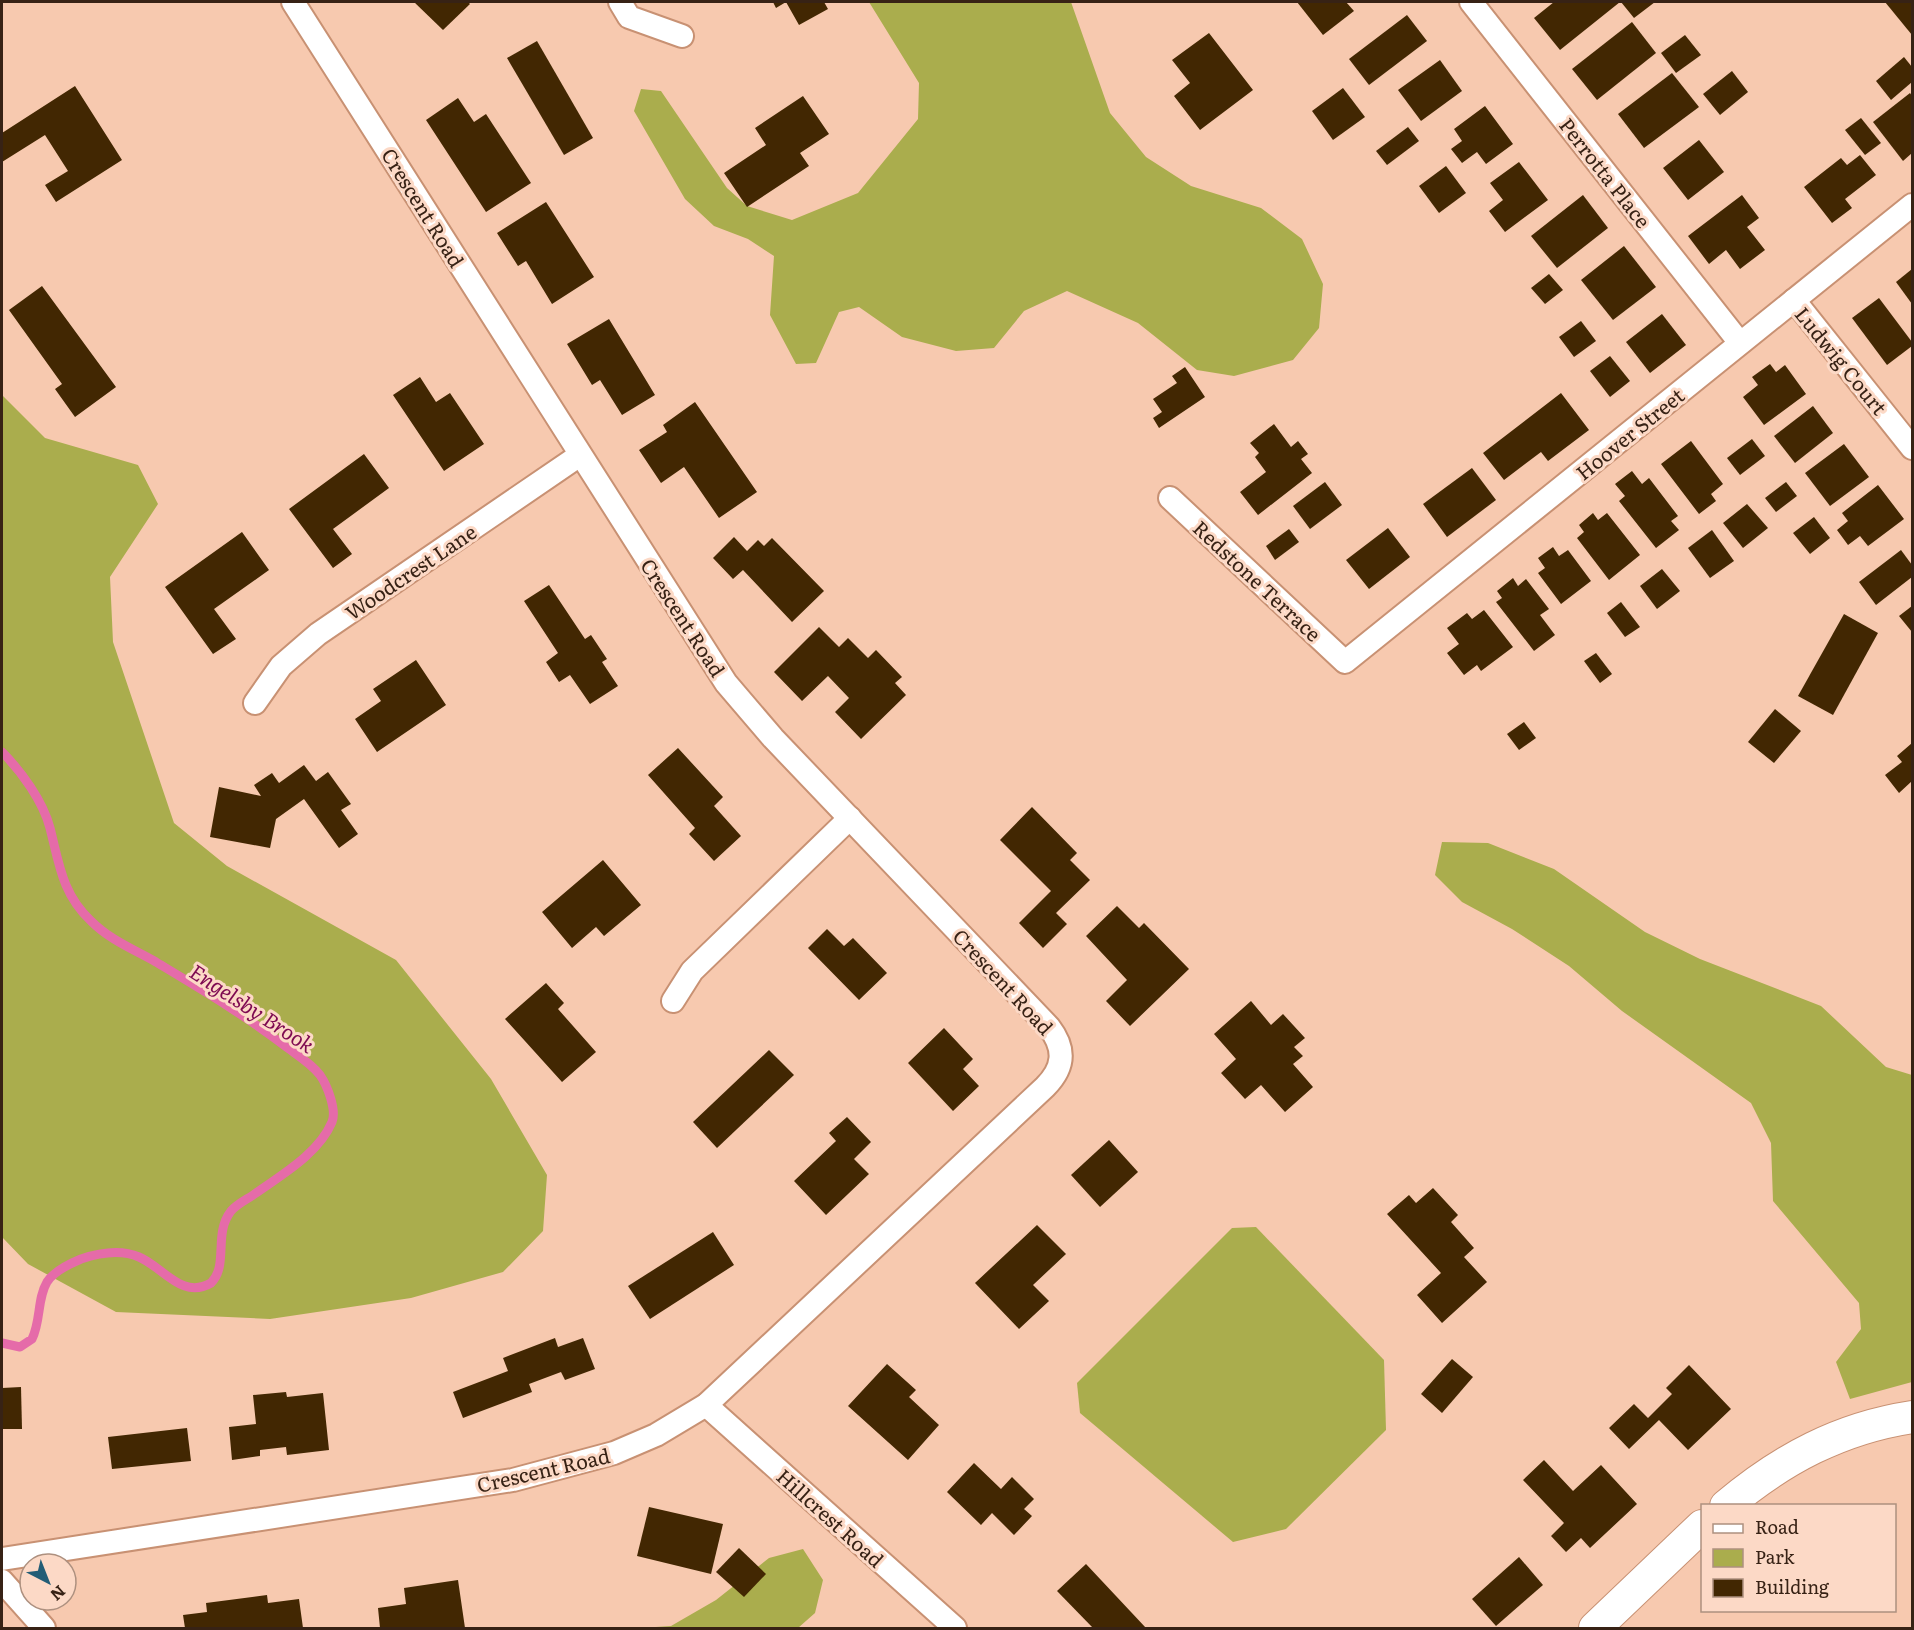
<svg xmlns="http://www.w3.org/2000/svg" width="1914" height="1630" viewBox="0 0 1914 1630" font-family="Literata,serif">
	<rect width="100%" height="100%" fill="#f7c9af"/>
	<g fill="#aaad4d">
		<polygon points="869,2 1071,2 1110,113 1146,157 1191,186 1261,208 1302,239 1323,284 1319,328 1293,360 1234,376 1197,370 1138,323 1067,291 1024,311 994,348 956,351 902,337 859,307 839,312 816,363 796,364 770,315 774,256 748,239 714,226 685,199 634,111 641,89 661,91 727,188 747,206 792,220 858,193 918,119 919,83"/>
		<polygon points="2,395 45,438 138,465 158,504 110,577 113,642 174,823 227,866 396,960 491,1079 547,1175 543,1231 503,1272 411,1298 270,1319 116,1312 28,1264 2,1237"/>
		<polygon points="1442,842 1488,843 1554,869 1645,932 1700,959 1821,1006 1886,1067 1912,1075 1912,1382 1850,1399 1836,1362 1861,1329 1859,1303 1773,1201 1771,1143 1751,1103 1622,1011 1569,966 1512,929 1462,902 1435,875"/>
		<polygon points="1256,1227 1384,1360 1386,1430 1286,1529 1233,1542 1080,1413 1077,1383 1232,1228"/>
		<polygon points="803,1549 823,1580 815,1613 798,1628 640,1628 671,1626 716,1600 769,1558"/>
	</g>
	<g fill="none" stroke-linecap="round" stroke-linejoin="round">
		<path stroke="#e56ba9" stroke-width="9" d="M2,752C21,771 43,801 50,828C59,863 62,894 91,921C110,940 133,949 156,962C199,988 245,1015 285,1046C297,1055 311,1063 320,1075C327,1085 337,1110 332,1122C319,1153 283,1174 256,1193C248,1199 238,1203 231,1211C213,1234 229,1265 211,1283C182,1300 163,1267 139,1257C120,1249 99,1253 81,1259C69,1264 54,1271 47,1282C37,1299 41,1321 32,1339L20,1347L2,1343"/>
	</g>
	<g fill="#422702">
		<polygon points="414,2 468,2 470,4 443,30"/>
		<polygon points="773,2 824,2 828,9 799,25 786,2 776,8"/>
		<polygon points="1297,2 1346,2 1354,11 1323,35"/>
		<polygon points="1554,2 1620,2 1560,50 1534,18"/>
		<polygon points="1621,2 1655,2 1634,18"/>
		<polygon points="1885,2 1912,2 1912,35"/>
		<polygon points="1407,15 1427,41 1369,85 1349,59"/>
		<polygon points="1632,22 1656,53 1597,100 1572,69"/>
		<polygon points="1209,33 1253,90 1200,130 1174,96 1190,83 1172,60"/>
		<polygon points="1685,35 1701,55 1676,73 1661,53"/>
		<polygon points="537,41 593,138 564,155 507,58"/>
		<polygon points="1904,57 1912,67 1912,82 1891,100 1876,81"/>
		<polygon points="1440,60 1462,91 1421,121 1398,90"/>
		<polygon points="1732,71 1748,92 1720,115 1703,94"/>
		<polygon points="1672,73 1699,107 1644,148 1618,114"/>
		<polygon points="75,86 122,160 56,202 45,185 68,171 45,135 2,162 2,133"/>
		<polygon points="1343,88 1365,117 1333,140 1312,111"/>
		<polygon points="1910,93 1912,96 1912,153 1903,161 1873,122"/>
		<polygon points="803,96 829,134 800,153 809,166 747,207 724,173 766,145 755,128"/>
		<polygon points="458,98 474,122 486,114 531,183 486,212 426,120"/>
		<polygon points="1485,106 1513,144 1486,164 1477,152 1462,163 1451,149 1462,141 1454,129"/>
		<polygon points="1861,118 1881,143 1865,155 1845,130"/>
		<polygon points="1408,127 1419,141 1387,165 1376,151"/>
		<polygon points="1699,140 1724,172 1688,200 1663,168"/>
		<polygon points="1860,155 1876,175 1845,199 1852,208 1832,223 1804,187 1841,158 1847,165"/>
		<polygon points="1519,162 1548,200 1505,232 1489,211 1503,200 1490,183"/>
		<polygon points="1446,166 1466,193 1439,213 1419,186"/>
		<polygon points="1583,195 1608,228 1557,268 1531,236"/>
		<polygon points="1742,195 1759,218 1747,227 1765,250 1740,269 1726,250 1709,264 1688,236"/>
		<polygon points="546,202 594,277 552,304 526,261 518,266 497,233"/>
		<polygon points="1624,246 1656,287 1613,320 1581,280"/>
		<polygon points="1912,269 1912,304 1896,282"/>
		<polygon points="1549,274 1563,290 1545,304 1531,288"/>
		<polygon points="42,286 116,387 75,417 55,389 62,384 9,310"/>
		<polygon points="1879,298 1912,342 1912,346 1887,365 1852,318"/>
		<polygon points="1662,314 1686,345 1650,373 1626,342"/>
		<polygon points="609,319 655,395 622,415 600,380 592,385 567,344"/>
		<polygon points="1581,321 1596,341 1574,357 1559,337"/>
		<polygon points="1610,356 1630,381 1610,397 1590,371"/>
		<polygon points="1770,364 1776,372 1785,365 1806,394 1764,425 1743,397 1758,385 1752,377"/>
		<polygon points="1185,367 1205,397 1159,428 1153,418 1162,412 1153,399 1177,383 1172,376"/>
		<polygon points="420,377 436,402 450,393 484,444 444,471 393,395"/>
		<polygon points="1561,393 1589,430 1548,461 1541,452 1504,480 1483,453"/>
		<polygon points="695,402 757,492 719,518 684,467 661,483 639,450 667,432 663,425"/>
		<polygon points="1813,406 1833,433 1795,463 1774,436"/>
		<polygon points="1274,424 1291,447 1298,441 1308,454 1301,459 1312,473 1258,515 1240,492 1266,472 1255,457 1259,453 1250,443"/>
		<polygon points="1752,439 1765,456 1740,475 1727,458"/>
		<polygon points="1691,441 1723,484 1711,494 1716,501 1699,514 1661,464"/>
		<polygon points="1844,444 1869,477 1830,506 1805,473"/>
		<polygon points="364,454 389,488 333,529 352,554 333,568 289,509"/>
		<polygon points="1472,468 1496,500 1447,537 1423,504"/>
		<polygon points="1632,471 1642,484 1649,478 1678,516 1671,521 1679,530 1656,548 1619,501 1625,496 1615,484"/>
		<polygon points="1325,482 1342,505 1310,529 1293,506"/>
		<polygon points="1786,482 1797,496 1776,512 1765,498"/>
		<polygon points="1878,485 1904,519 1868,546 1860,536 1848,545 1837,530 1848,521 1842,513"/>
		<polygon points="1747,504 1768,528 1743,548 1723,523"/>
		<polygon points="1593,513 1598,520 1607,513 1640,555 1609,580 1577,538 1584,532 1579,525"/>
		<polygon points="1814,517 1830,538 1810,554 1793,533"/>
		<polygon points="1388,528 1410,557 1369,589 1346,560"/>
		<polygon points="1289,529 1299,542 1275,560 1266,546"/>
		<polygon points="1712,530 1734,561 1710,578 1688,548"/>
		<polygon points="242,532 269,570 214,609 236,639 213,654 165,587"/>
		<polygon points="734,537 747,551 758,540 764,546 772,538 824,591 792,622 743,570 733,579 713,558"/>
		<polygon points="1553,547 1559,556 1568,550 1591,581 1561,604 1538,573 1545,568 1538,558"/>
		<polygon points="1901,550 1912,565 1912,577 1876,605 1859,582"/>
		<polygon points="1662,569 1680,591 1657,609 1640,586"/>
		<polygon points="1513,578 1518,586 1526,579 1549,609 1540,615 1555,635 1534,651 1496,602 1502,598 1497,591"/>
		<polygon points="549,585 585,639 591,635 607,659 602,662 618,686 590,704 570,675 559,682 546,662 558,653 524,601"/>
		<polygon points="1621,602 1640,627 1625,637 1607,613"/>
		<polygon points="1912,606 1912,632 1899,616"/>
		<polygon points="1484,610 1513,647 1481,671 1477,665 1464,675 1447,653 1459,644 1447,628 1467,613 1472,619"/>
		<polygon points="1844,614 1878,633 1833,715 1798,696"/>
		<polygon points="819,627 839,647 848,638 868,658 876,650 902,677 895,683 906,695 861,739 835,712 849,698 828,676 802,701 774,672"/>
		<polygon points="1596,653 1612,674 1600,683 1584,661"/>
		<polygon points="416,660 446,705 377,752 355,719 381,701 373,689"/>
		<polygon points="1775,709 1801,731 1774,763 1748,742"/>
		<polygon points="1524,722 1536,738 1519,750 1507,734"/>
		<polygon points="1912,743 1912,781 1899,793 1885,775 1902,762 1897,756"/>
		<polygon points="678,748 723,797 714,806 741,836 714,861 689,834 695,828 648,775"/>
		<polygon points="304,765 316,781 328,772 351,804 341,810 358,834 339,848 304,799 276,819 270,848 210,837 219,787 261,796 254,785 272,773 279,783"/>
		<polygon points="1032,807 1077,853 1070,860 1090,880 1056,913 1067,924 1043,948 1019,923 1051,891 1000,840"/>
		<polygon points="603,860 641,905 604,936 596,927 572,948 542,912"/>
		<polygon points="1117,906 1139,928 1144,923 1189,969 1130,1026 1106,1001 1127,980 1086,936"/>
		<polygon points="827,929 844,946 853,938 887,973 859,1000 808,948"/>
		<polygon points="546,983 564,1003 558,1009 596,1052 562,1082 505,1019"/>
		<polygon points="1251,1001 1271,1025 1283,1014 1305,1038 1294,1047 1303,1056 1293,1064 1313,1087 1285,1112 1261,1085 1245,1099 1221,1073 1236,1059 1214,1034"/>
		<polygon points="944,1028 973,1059 963,1069 979,1086 953,1111 908,1063"/>
		<polygon points="769,1050 794,1075 717,1148 693,1122"/>
		<polygon points="847,1117 871,1142 854,1159 869,1174 826,1215 794,1181 836,1141 829,1133"/>
		<polygon points="1109,1140 1138,1172 1100,1207 1071,1175"/>
		<polygon points="1433,1188 1458,1215 1451,1222 1474,1248 1464,1257 1487,1282 1442,1323 1417,1295 1441,1273 1387,1214 1409,1195 1416,1203"/>
		<polygon points="1037,1225 1066,1254 1033,1285 1049,1301 1019,1329 975,1283"/>
		<polygon points="713,1232 734,1265 650,1319 628,1286"/>
		<polygon points="555,1338 558,1347 583,1338 595,1369 565,1380 561,1372 529,1384 532,1392 463,1418 453,1392 508,1371 503,1358"/>
		<polygon points="1452,1359 1473,1377 1442,1413 1421,1394"/>
		<polygon points="887,1364 916,1390 909,1397 939,1425 908,1460 848,1406"/>
		<polygon points="1689,1365 1731,1409 1688,1450 1659,1420 1629,1449 1609,1428 1634,1404 1648,1418 1672,1394 1666,1388"/>
		<polygon points="21,1387 22,1429 2,1429 2,1388"/>
		<polygon points="286,1392 287,1397 323,1393 329,1450 287,1455 286,1447 260,1450 260,1456 232,1460 229,1427 256,1424 253,1395"/>
		<polygon points="187,1428 191,1461 112,1469 108,1437"/>
		<polygon points="1544,1460 1573,1491 1601,1465 1637,1504 1590,1548 1581,1538 1566,1552 1551,1536 1564,1523 1523,1480"/>
		<polygon points="974,1463 1001,1489 1012,1477 1034,1499 1024,1509 1032,1516 1014,1535 992,1513 981,1525 947,1492"/>
		<polygon points="649,1507 723,1524 711,1574 637,1556"/>
		<polygon points="739,1548 766,1574 744,1597 716,1572"/>
		<polygon points="1519,1557 1543,1585 1496,1626 1472,1599"/>
		<polygon points="1086,1564 1146,1628 1093,1628 1057,1591"/>
		<polygon points="458,1580 465,1628 380,1628 378,1608 406,1604 404,1588"/>
		<polygon points="267,1595 268,1603 299,1599 303,1628 185,1628 183,1615 207,1612 206,1603"/>
	</g>
	<g fill="none" stroke-linecap="round" stroke-linejoin="round">
		<g stroke="#c89173" stroke-width="26">
			<g id="street">
				<polyline points="620,2 629,17 682,36"/>
				<polyline points="1471,2 1740,343"/>
				<polyline points="1794,300 1912,448"/>
				<polyline points="1170,498 1345,662 1912,205"/>
				<polyline points="255,703 281,666 318,634 580,455"/>
				<polyline points="673,1001 692,971 850,818"/>
				<polyline points="706,1405 955,1628"/>
				<path d="M2,1559L513,1480L614,1453L656,1435L706,1405L1045,1087C1064,1068 1066,1049 1049,1027L773,738L726,683L293,2"/>
				<polyline points="2,1581 44,1628"/>
			</g>
		</g>
		<g stroke="#c89173" stroke-width="34">
			<g id="secondary">
				<path d="M1726,1506C1782,1459 1840,1428 1912,1417"/>
				<polyline points="1595,1628 1702,1526"/>
			</g>
		</g>
		<use href="#street" stroke="#fff" stroke-width="22"/>
		<use href="#secondary" stroke="#fff" stroke-width="32"/>
	</g>
	<g text-anchor="middle" dominant-baseline="central" stroke-width="6" stroke-linejoin="round" paint-order="stroke">
		<g font-size="20" fill="#372215" stroke="#fcd9c6">
			<text transform="translate(1606 172) rotate(52)">Perrotta Place</text>
			<text transform="translate(424 207) rotate(58)">Crescent Road</text>
			<text transform="translate(1842 360) rotate(51)">Ludwig Court</text>
			<text transform="translate(1629 433) rotate(-39)">Hoover Street</text>
			<text transform="translate(410 571) rotate(-34)">Woodcrest Lane</text>
			<text transform="translate(1258 580) rotate(43)">Redstone Terrace</text>
			<text transform="translate(684 617) rotate(57)">Crescent Road</text>
			<text transform="translate(1004 981) rotate(47)">Crescent Road</text>
			<text transform="translate(543 1469) rotate(-13)">Crescent Road</text>
			<text transform="translate(831 1517) rotate(42)">Hillcrest Road</text>
		</g>
		<g font-size="21" font-style="italic" fill="#7e0a51" stroke="#fcd9c6">
			<text transform="translate(253 1007) rotate(33)">Engelsby Brook</text>
		</g>
	</g>
	<rect width="1914" height="1630" fill="none" stroke="#372215" stroke-width="6"/>
	<rect x="1701" y="1504" width="195" height="108" fill="#fcd9c6" stroke="#ad907f" stroke-width="1.5"/>
	<rect x="1713" y="1524" width="30" height="9" fill="#ffffff" stroke="#ad907f" stroke-width="1.5"/>
	<text x="1755" y="1534" font-size="18" fill="#372215">Road</text>
	<rect x="1713" y="1549" width="30" height="18" fill="#aaad4d" stroke="#ad907f" stroke-width="1.5"/>
	<text x="1755" y="1564" font-size="18" fill="#372215">Park</text>
	<rect x="1713" y="1579" width="30" height="18" fill="#422702" stroke="#ad907f" stroke-width="1.5"/>
	<text x="1755" y="1594" font-size="18" fill="#372215">Building</text>
	<g transform="translate(48 1582) rotate(138)"><circle r="28" fill="#fcd9c6" stroke="#ad907f" stroke-width="1.5"/>
	<path d="M0-4.5L10 22L0 15L-10 22Z" fill="#235d76"/>
	<text y="-9" font-size="16" font-weight="bold" text-anchor="middle" fill="#372215">N</text>
	</g>
</svg>
